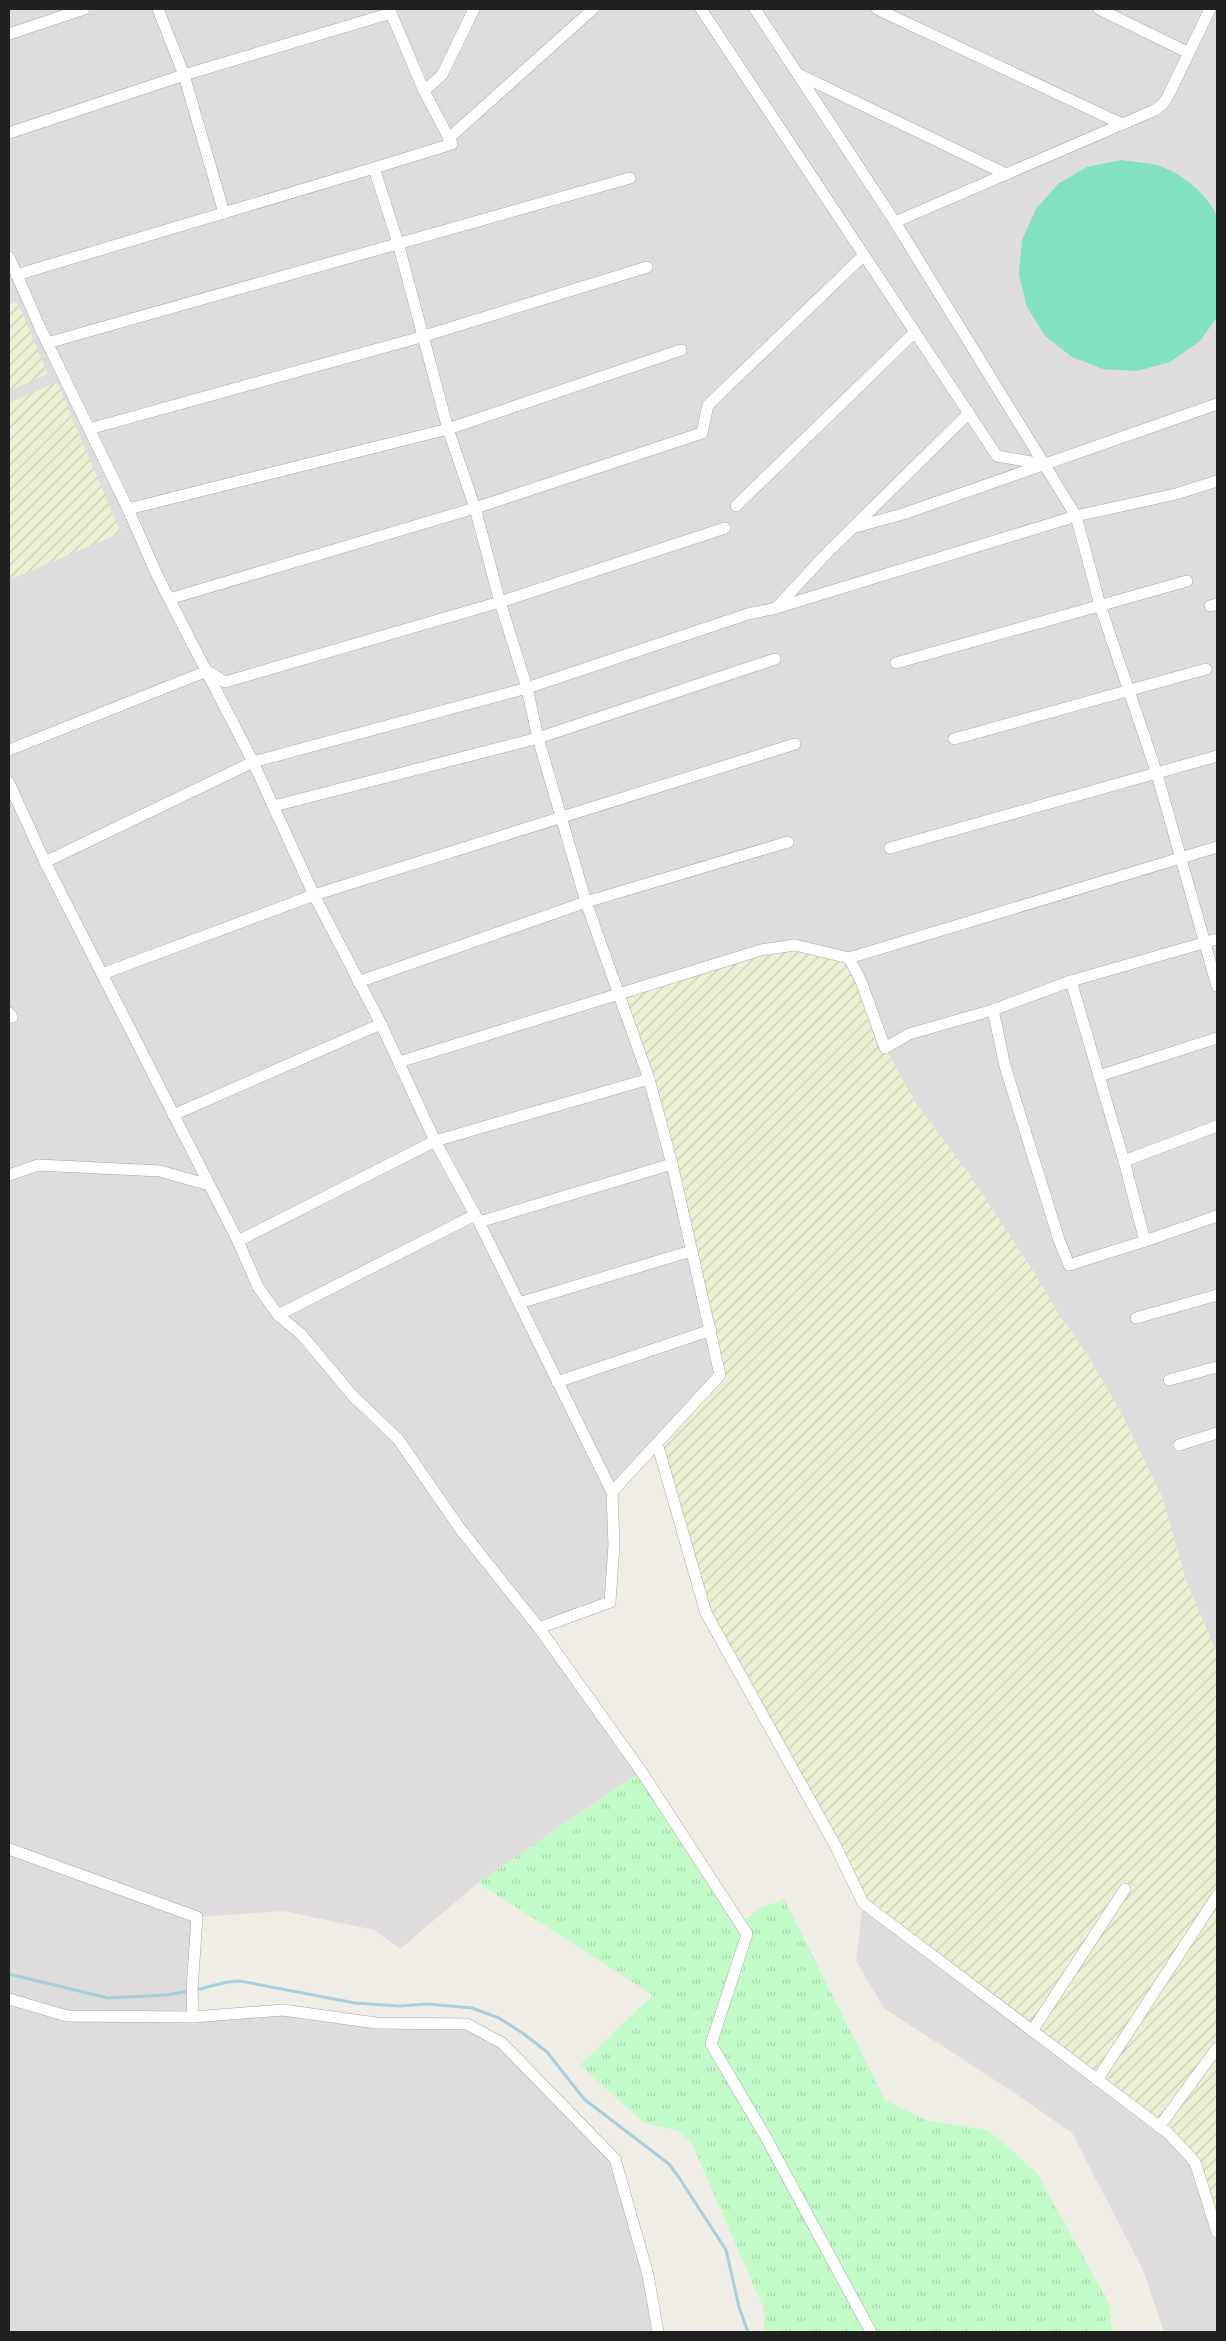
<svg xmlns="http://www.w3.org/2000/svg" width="1226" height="2341" viewBox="0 0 1226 2341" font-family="'Space Grotesk',sans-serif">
	<defs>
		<pattern id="farmland-furrows" width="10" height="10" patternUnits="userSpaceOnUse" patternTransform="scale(1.25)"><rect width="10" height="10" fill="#ecefd1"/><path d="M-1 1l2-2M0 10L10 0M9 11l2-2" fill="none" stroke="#cacdb3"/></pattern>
		<pattern id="park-tufts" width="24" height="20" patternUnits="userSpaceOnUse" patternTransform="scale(1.25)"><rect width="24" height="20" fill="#c3fbc8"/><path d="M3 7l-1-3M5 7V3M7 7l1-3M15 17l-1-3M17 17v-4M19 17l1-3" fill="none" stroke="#a7d7ac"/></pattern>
	</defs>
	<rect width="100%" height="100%" fill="#f0ede6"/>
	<g fill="#dedcdc">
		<polygon points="9,9 1217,9 1217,1654 1186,1580 1162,1497 1118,1407 1084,1350 1057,1312 1035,1274 969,1174 917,1105 885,1048 649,1079 720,1375 612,1492 610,1602 539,1628 641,1771 478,1883 400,1949 375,1930 283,1911 198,1917 193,2017 283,2010 376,2023 467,2024 502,2043 615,2159 658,2332 9,2332"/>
		<polygon points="863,1903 1168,2133 1195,2162 1217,2232 1217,2332 1164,2332 1143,2270 1072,2133 1013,2092 884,2008 856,1961"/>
	</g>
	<g fill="url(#farmland-furrows)">
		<polygon points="17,301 48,374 9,391 9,304"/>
		<polygon points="57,382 121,533 9,580 9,403"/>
		<polygon points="795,945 849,958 885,1048 917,1105 969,1174 1035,1274 1057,1312 1084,1350 1118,1407 1162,1497 1186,1580 1217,1654 1217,2232 1195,2162 1168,2133 863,1903 706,1613 657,1443 720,1375 691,1251 620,994"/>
	</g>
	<polygon fill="url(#park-tufts)" points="641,1771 735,1927 759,1909 784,1899 885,2100 926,2120 988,2130 1037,2173 1110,2305 1112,2332 764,2332 764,2309 691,2142 677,2130 644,2123 580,2065 653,1995 478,1883"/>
	<path fill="#82e1bf" d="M1121,160C1132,162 1145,162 1156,165C1179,171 1207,193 1217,216V317L1200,341L1170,362L1137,371L1103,369L1072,357L1045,336L1027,307L1019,274L1022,240L1036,209L1058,184L1087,167Z"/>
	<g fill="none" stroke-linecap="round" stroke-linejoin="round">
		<g stroke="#a5d0df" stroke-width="3">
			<polyline points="9,1974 108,1998 167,1995 189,1991"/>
			<path d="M195,1990C211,1987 224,1981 240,1981L355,2003L399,2006L428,2004L472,2008L499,2018L524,2034L547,2052L584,2099L669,2164L678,2176L726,2250L739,2307L748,2332"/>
		</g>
		<g stroke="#a7a7a7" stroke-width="12">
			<g id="minor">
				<polyline points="158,9 184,75 224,213"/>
				<polyline points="474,9 442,75 424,91 452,144 374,168 398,243 448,429 475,508 500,602 527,688 538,738 586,902 649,1079 672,1164 720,1375 612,1492"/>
				<polyline points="701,9 997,456 1043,464"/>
				<polyline points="755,9 895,222 1076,516 1100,605 1157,774 1217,986"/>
				<polyline points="877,9 1122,124"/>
				<polyline points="1099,9 1189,53"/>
				<polyline points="9,34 84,9"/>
				<polyline points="800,75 1006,174"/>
				<polyline points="9,133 184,75 391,13 424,91"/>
				<polyline points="449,138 593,9"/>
				<polyline points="895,222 1155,110 1163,104 1168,96 1210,9"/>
				<polyline points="9,257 41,330 128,509 157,575 253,762 314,895 381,1024 435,1141 479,1222 612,1492 614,1545 610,1602 539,1628"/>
				<polyline points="16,275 374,168"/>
				<polyline points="47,343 630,178"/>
				<polyline points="89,429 421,337 647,267"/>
				<polyline points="736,506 915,332"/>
				<polyline points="128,509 448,429 681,350"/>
				<polyline points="852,528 903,514 1217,404"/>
				<polyline points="169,599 475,508 702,433 708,405 864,255"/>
				<polyline points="778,606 825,555 969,413"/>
				<polyline points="1210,606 1217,604"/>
				<polyline points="896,663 1187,581"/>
				<polyline points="954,739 1206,669"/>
				<polyline points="9,750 207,671 225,682 500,602 725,528"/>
				<polyline points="9,783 45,862 238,1241 258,1287 278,1315 301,1334 353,1396 398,1439 461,1530 539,1628 641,1771 747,1934 711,2044 764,2134 871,2332"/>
				<polyline points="274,806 538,738 775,659"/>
				<polyline points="890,848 1217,756"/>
				<polyline points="45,862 253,762 527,688 748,614 776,608 1076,516 1176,494 1217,481"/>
				<polyline points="849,958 861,981 885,1048 909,1034 993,1010 1071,981 1217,939"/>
				<polyline points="102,974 314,895 795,744"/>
				<polyline points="1071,981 1124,1161 1145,1241"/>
				<polyline points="358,982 586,902 788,842"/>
				<polyline points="993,1010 1005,1066 1059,1240 1069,1265 1145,1241 1217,1216"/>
				<polyline points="9,1013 12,1017"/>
				<polyline points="399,1062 761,950 795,945 849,958 1217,847"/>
				<polyline points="1099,1076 1217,1038"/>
				<polyline points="173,1115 381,1024"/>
				<polyline points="1124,1161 1217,1126"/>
				<polyline points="9,1175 38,1165 160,1171 209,1185"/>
				<polyline points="479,1222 672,1164"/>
				<polyline points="238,1241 435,1141 649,1079"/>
				<polyline points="519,1303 691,1251"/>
				<polyline points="278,1315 475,1215"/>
				<polyline points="1136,1318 1217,1295"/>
				<polyline points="1169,1380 1217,1367"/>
				<polyline points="557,1382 711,1330"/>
				<polyline points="657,1443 706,1613 835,1845 863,1903 1168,2133 1195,2162 1217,2232"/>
				<polyline points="1179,1445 1217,1433"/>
				<polyline points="9,1849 197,1917 192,1990 193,2017"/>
				<polyline points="9,1999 67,2016 193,2017 283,2010 376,2023 467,2024 502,2043 615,2159 648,2275 658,2332"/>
				<polyline points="1032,2031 1125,1889"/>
				<polyline points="1097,2080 1217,1896"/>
				<polyline points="1159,2127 1217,2048"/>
			</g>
		</g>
		<use href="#minor" stroke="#fff" stroke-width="11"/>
	</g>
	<rect width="1226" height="2341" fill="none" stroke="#202020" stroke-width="20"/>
</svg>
